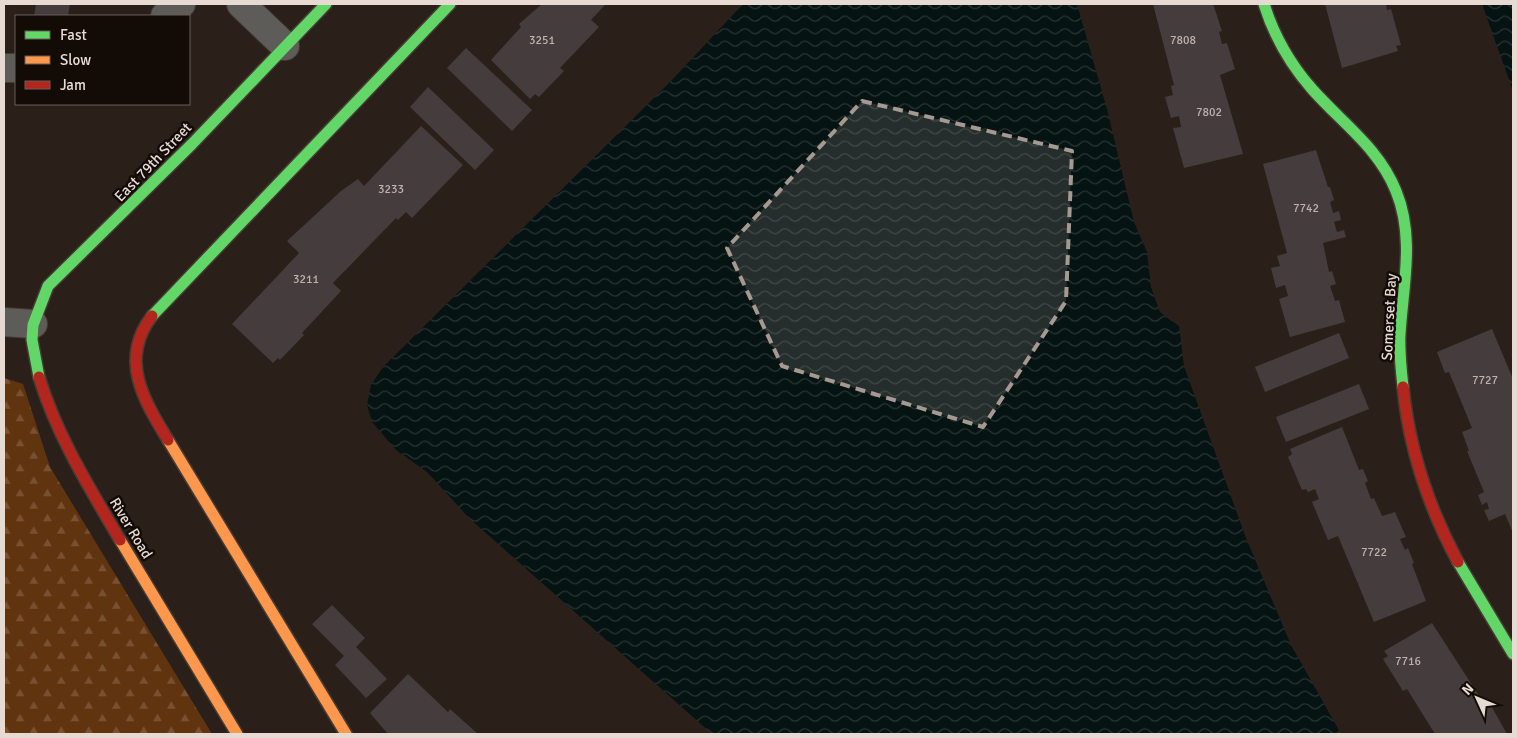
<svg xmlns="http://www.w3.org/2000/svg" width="1517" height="738" viewBox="0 0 1517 738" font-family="Signika,sans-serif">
	<defs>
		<pattern id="forest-firs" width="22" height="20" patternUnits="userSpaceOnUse" patternTransform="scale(1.25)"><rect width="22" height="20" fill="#613410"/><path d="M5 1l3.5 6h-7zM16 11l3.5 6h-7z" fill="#785132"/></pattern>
		<pattern id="water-waves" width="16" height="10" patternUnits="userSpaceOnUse" patternTransform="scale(1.25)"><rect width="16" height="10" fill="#061313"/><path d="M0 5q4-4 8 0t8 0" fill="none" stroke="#2a3534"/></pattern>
	</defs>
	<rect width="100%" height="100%" fill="#2b2019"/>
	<polygon fill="url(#forest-firs)" points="4,378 23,384 50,467 212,734 4,734"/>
	<g fill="url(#water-waves)">
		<polygon points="743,4 1077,4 1107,109 1134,222 1147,252 1151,287 1160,312 1179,326 1184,366 1246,538 1291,645 1341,734 712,734 469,518 427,472 396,450 372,422 367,405 371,385 383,367 671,81"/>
		<polygon points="1482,4 1513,4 1513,91"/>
	</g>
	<g fill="#443c3d">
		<polygon points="36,4 70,4 68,16 34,16"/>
		<polygon points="542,4 606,4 591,20 599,27 560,68 564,71 539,97 535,94 530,99 491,60 521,27 519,24"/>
		<polygon points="1153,4 1213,4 1222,31 1219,32 1222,44 1227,43 1235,69 1220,75 1243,154 1184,168 1173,128 1181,127 1179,116 1171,118 1165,97 1173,95 1171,86 1174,85"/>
		<polygon points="1325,4 1386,4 1387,10 1391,9 1401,45 1396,46 1398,51 1342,68"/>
		<polygon points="466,48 532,110 512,131 447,68"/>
		<polygon points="428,87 494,150 475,170 410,107"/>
		<polygon points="421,126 463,165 412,218 406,212 398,220 396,218 333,283 341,291 302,333 304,335 280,360 278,358 273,363 232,324 299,253 287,241 341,191 358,179 364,186"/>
		<polygon points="1316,150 1328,187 1330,187 1334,200 1330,202 1333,213 1339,211 1341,220 1334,222 1337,232 1344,230 1346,237 1323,243 1329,272 1332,271 1336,284 1330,286 1335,301 1339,300 1345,322 1290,337 1279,299 1288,296 1285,285 1276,288 1271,268 1280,266 1277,256 1287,253 1263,164"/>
		<polygon points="1492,329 1513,379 1513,533 1505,514 1489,521 1484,510 1489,509 1487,502 1482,505 1478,495 1484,492 1467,451 1469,451 1462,432 1472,428 1449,372 1445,373 1437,352"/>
		<polygon points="1339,333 1349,358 1265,392 1255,367"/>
		<polygon points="1359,384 1369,409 1286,442 1276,417"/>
		<polygon points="1342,427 1359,470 1363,469 1368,481 1365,483 1371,499 1374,498 1382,516 1395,512 1406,537 1400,539 1405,550 1408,548 1414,563 1412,564 1426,601 1374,622 1338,536 1328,540 1312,502 1319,499 1315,489 1308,492 1306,489 1302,490 1288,457 1292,454 1290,449"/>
		<polygon points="332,605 365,638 356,647 387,679 366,698 335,665 344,656 312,624"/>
		<polygon points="1432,623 1485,705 1489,702 1507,734 1435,734 1407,689 1403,691 1383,659 1388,656 1384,651"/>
		<polygon points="408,674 448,712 450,709 478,734 388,734 370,713"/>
	</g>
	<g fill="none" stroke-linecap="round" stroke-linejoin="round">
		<g stroke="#443b35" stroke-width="30">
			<g id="street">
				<polyline points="241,4 285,46"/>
				<polyline points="165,16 181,4"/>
				<polyline points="4,68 16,68"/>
				<polyline points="4,322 33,324"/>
			</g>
		</g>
		<g stroke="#443b35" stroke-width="14">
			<g id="fast">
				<path d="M1264,4C1274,36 1290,64 1312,89C1342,123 1379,148 1396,191C1415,237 1403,286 1400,334C1399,351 1401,369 1403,387"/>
				<polyline points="152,316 450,4"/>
				<polyline points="39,377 32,340 33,325 48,286 192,144 326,4"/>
				<polyline points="1458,562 1513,654"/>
			</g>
		</g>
		<g stroke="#443b35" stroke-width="14">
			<g id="slow">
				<polyline points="168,440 346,734"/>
				<polyline points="120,540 237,734"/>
			</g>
		</g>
		<g stroke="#443b35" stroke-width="14">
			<g id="jam">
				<path d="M152,316C119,359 143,399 168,440"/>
				<path d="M39,377C57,436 89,487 120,540"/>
				<path d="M1403,387C1409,448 1429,508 1458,562"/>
			</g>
		</g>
		<use href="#street" stroke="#5e5c58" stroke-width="28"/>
		<use href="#fast" stroke="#63d668" stroke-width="11"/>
		<use href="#slow" stroke="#ff974d" stroke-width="11"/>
		<use href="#jam" stroke="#b3261e" stroke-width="11"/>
	</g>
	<path fill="#a59991" fill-opacity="0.2" stroke="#a59991" stroke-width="4" stroke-dasharray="10 6" stroke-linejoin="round" d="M862,101L1072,151L1066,301L983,427L782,366L727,248Z"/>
	<g text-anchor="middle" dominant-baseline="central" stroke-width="5" stroke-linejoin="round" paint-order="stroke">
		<g font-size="12" fill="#beb2ad">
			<text x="542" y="40">3251</text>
			<text x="1183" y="40">7808</text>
			<text x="1209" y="112">7802</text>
			<text x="391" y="189">3233</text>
			<text x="1306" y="208">7742</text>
			<text x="306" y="279">3211</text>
			<text x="1485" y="380">7727</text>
			<text x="1374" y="552">7722</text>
			<text x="1408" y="661">7716</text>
		</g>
		<g font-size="15" fill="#e7dad2" stroke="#130b06">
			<text transform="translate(153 162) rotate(-46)">East 79th Street</text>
			<text transform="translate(1389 317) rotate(-87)">Somerset Bay</text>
			<text transform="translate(131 528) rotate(59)">River Road</text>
		</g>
	</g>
	<rect width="1517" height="738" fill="none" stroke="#e7dad2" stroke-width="10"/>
	<rect x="15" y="15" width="175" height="90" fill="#130b06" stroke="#685e58"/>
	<rect x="25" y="31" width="25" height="8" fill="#63d668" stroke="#685e58"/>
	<text x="60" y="40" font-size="15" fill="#e7dad2">Fast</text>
	<rect x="25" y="56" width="25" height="8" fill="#ff974d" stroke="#685e58"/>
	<text x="60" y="65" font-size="15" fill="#e7dad2">Slow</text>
	<rect x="25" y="81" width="25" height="8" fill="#b3261e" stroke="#685e58"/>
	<text x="60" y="90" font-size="15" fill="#e7dad2">Jam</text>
	<g transform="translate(1477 698) rotate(314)" stroke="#130b06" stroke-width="4" paint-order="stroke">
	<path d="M0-4L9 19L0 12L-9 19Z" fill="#e7dad2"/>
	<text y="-8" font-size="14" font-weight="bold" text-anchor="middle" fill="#e7dad2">N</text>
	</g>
</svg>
